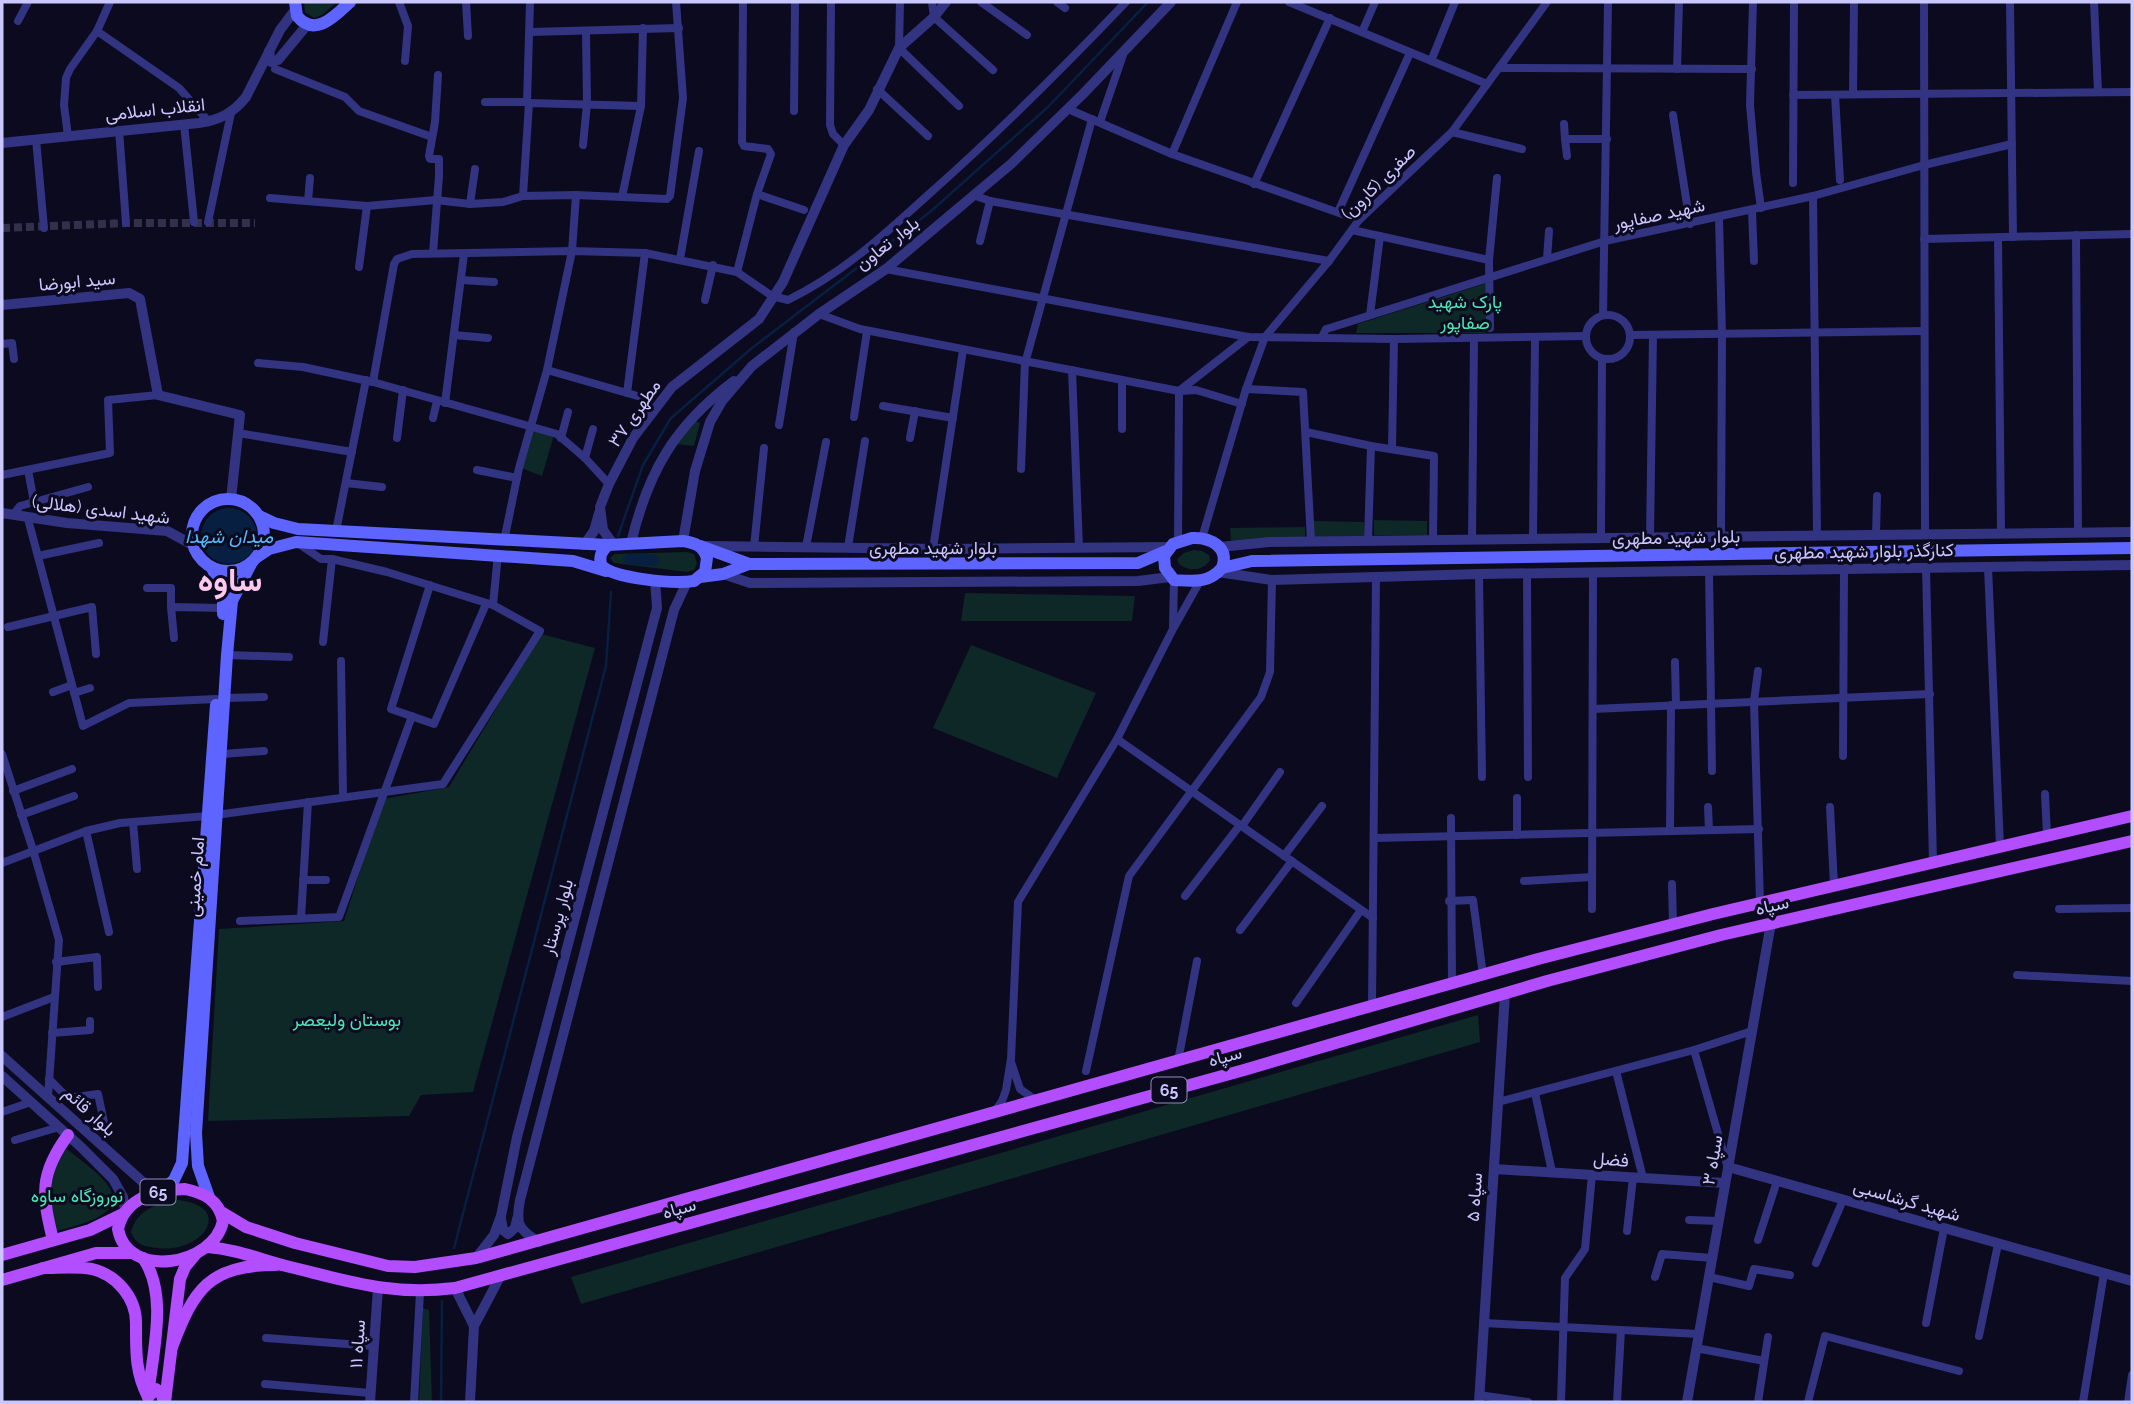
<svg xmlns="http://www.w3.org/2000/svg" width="2134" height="1404" viewBox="0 0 2134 1404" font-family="Raleway,Vazirmatn,sans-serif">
	<rect width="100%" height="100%" fill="#0c0a1e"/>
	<g fill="#0d2826">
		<polygon points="304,2 337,2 322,15 314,18 305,12"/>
		<polygon points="1487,283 1486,333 1356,333 1358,324"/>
		<polygon points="696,421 700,423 694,446 675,444"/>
		<polygon points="532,428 554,435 542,476 521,468"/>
		<polygon points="1374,520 1427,521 1427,535 1374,535"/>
		<polygon points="1314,521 1364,522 1365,537 1314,537"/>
		<polygon points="1305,527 1305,538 1231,542 1230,528"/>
		<path d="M1193,550L1202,551L1209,555L1210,560C1203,571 1189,572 1179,564L1177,559L1184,553Z"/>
		<polygon points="687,552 694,554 697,564 694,570 687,572 614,563 610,558 615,554"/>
		<polygon points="965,593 1135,596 1132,621 961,621"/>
		<polygon points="541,634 595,648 473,1092 421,1095 409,1116 208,1121 219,929 344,921 383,799 449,787"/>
		<polygon points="971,645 1096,693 1057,778 933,728"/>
		<polygon points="1478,1015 1480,1042 581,1304 571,1277"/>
		<path d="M67,1149C79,1159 102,1175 109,1187C128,1217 72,1226 54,1232C49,1204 49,1177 61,1151Z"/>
		<path d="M179,1200C235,1207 203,1254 157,1248C145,1247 135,1244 131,1232C137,1209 158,1203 179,1200Z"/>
		<polygon points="423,1308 429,1310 432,1402 419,1402"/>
	</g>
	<g fill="#071f40">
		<circle cx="229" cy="536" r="28"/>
		<polygon points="628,554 656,555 660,561 655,566 627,564 622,559"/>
	</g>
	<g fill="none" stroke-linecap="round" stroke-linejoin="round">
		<g stroke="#071f40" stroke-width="2.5">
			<polyline points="618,536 643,465 671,418 752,348 930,212 1048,107 1148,2"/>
			<polyline points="454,1248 606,666 611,592"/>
			<polyline points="441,1402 442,1301"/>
		</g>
		<polyline stroke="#32304b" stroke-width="8" stroke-dasharray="8 4" stroke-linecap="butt" points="2,228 126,223 255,223"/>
		<g stroke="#323381" stroke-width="8">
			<polyline points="399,2 408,26 405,61"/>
			<polyline points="466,2 468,36"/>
			<polyline points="831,2 830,125 833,134 844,145"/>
			<polyline points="900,2 899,48 959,106"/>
			<polyline points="932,2 934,17 993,70"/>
			<polyline points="981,2 1027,35"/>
			<polyline points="1057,2 1065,8"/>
			<polyline points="1289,2 1487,84"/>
			<polyline points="1753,2 1750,105 1756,172 1761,208"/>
			<polyline points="1924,2 1925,534"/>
			<polyline points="2010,2 2013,237"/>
			<polyline points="2094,2 2098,92"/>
			<polyline points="18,21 28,2"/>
			<polyline points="97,31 179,88 209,122"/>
			<polyline points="530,32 679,28"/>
			<polyline points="1362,32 1375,2"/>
			<polyline points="1431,61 1455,2"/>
			<polyline points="1499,68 1752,69"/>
			<polyline points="275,69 345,97 359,111 432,137"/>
			<polyline points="1677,69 1679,2"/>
			<polyline points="877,89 928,136"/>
			<polyline points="1853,94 1854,2"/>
			<polyline points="1793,95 2132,92"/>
			<polyline points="1835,95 1840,180"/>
			<polyline points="485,102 527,102"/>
			<polyline points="529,103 641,106"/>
			<polyline points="1068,109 1172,154 1359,220"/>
			<polyline points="794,111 795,2"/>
			<polyline points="1673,115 1690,224"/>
			<polyline points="1100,122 1123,55"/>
			<polyline points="184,124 194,222"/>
			<polyline points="1564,124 1565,139"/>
			<polyline points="119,130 126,223"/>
			<polyline points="1452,132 1522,149"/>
			<polyline points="68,136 64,105 66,78 70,69 97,31 110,2"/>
			<polyline points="36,139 44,228"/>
			<polyline points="583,145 587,104 586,32"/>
			<polyline points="1172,154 1237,2"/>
			<polyline points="1567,156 1565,139 1607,139"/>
			<polyline points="1793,183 1794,2"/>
			<polyline points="1254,184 1330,18"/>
			<polyline points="757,194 804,210"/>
			<polyline points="973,195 990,201 1329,261"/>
			<polyline points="523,196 529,103 527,102 530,2"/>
			<polyline points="1813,196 1817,535"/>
			<polyline points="622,197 641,106 643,28"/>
			<polyline points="270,198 367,206 436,200 470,204 503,202 523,196 576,195 667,199 670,196 683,98 676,2"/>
			<polyline points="308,201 310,178"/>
			<polyline points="470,204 475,169"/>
			<polyline points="1752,211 1754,261"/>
			<polyline points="1338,212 1410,53"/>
			<polyline points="1719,218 1722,334 1721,536"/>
			<polyline points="208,222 231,113"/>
			<polyline points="1352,230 1489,260"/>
			<polyline points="2076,235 2078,532"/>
			<polyline points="1998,237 2001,533"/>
			<polyline points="1924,239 2132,234"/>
			<polyline points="980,241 990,201"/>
			<polyline points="433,253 439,176 439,159 430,159 429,156 435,122 438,75"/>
			<polyline points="680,259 699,151"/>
			<polyline points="1547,259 1549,231"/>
			<polyline points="359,267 367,206"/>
			<polyline points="886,269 1248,337 1394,339 1585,336"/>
			<polyline points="737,272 757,194 771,154 768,149 744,146 742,142 743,2"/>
			<polyline points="461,280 494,282"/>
			<polyline points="705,300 713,265"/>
			<polyline points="819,314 860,329 1179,391 1196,390 1242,404"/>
			<circle cx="1608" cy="337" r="22"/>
			<polyline points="1370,315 1380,236"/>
			<polyline points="1603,315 1608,2"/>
			<polyline points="1490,328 1489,260 1497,178"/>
			<polyline points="454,335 488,338"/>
			<polyline points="1630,335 1924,331"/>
			<polyline points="1322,337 1326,329 1333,327 1605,241 1813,196 1924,165 2012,144"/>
			<polyline points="2,344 12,343 14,359"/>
			<polyline points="1027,356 1092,119"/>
			<polyline points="258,363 303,367 373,382 557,434 585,458 609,484"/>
			<polyline points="547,370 641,397"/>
			<polyline points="1072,370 1079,547"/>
			<path d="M373,382L394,264L397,259L412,254L572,251L645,253L737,272L772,296L788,300C843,273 883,236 928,195C997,134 1062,69 1126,2"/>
			<polyline points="1246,389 1303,392 1311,541"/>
			<polyline points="627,393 645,253"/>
			<polyline points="445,403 464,254"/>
			<polyline points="883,406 953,418"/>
			<polyline points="854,417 867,331"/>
			<polyline points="433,418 437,401"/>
			<polyline points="779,425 794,332"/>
			<polyline points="1122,429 1122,381"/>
			<polyline points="1306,432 1371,446 1434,456 1433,540"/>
			<polyline points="238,433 352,452"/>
			<polyline points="397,438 403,390"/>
			<polyline points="561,438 568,412"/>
			<polyline points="910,438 915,411"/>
			<polyline points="1392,449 1394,339"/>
			<polyline points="585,458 593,429"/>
			<polyline points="1021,469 1025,361"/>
			<polyline points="28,470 34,502"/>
			<polyline points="477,470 517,478"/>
			<polyline points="2,475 110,453 108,400 158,395"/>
			<polyline points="346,483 382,487"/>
			<polyline points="13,515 20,506 88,487"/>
			<polyline points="28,519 83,726 129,703 216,699"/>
			<polyline points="336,531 366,380"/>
			<polyline points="1876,535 1877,496"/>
			<polyline points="1650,537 1653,335"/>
			<polyline points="1202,538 1246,389 1265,337 1329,261 1359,220 1452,132 1547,2"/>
			<polyline points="1601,538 1602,359"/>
			<polyline points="1472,539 1474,338"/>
			<polyline points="1533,539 1535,337"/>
			<polyline points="504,541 519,468 547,370 572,251 576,195"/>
			<polyline points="1178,541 1179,391 1248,337"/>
			<polyline points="1368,541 1371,446"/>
			<polyline points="754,547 764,448"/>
			<polyline points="806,547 826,442"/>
			<polyline points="848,547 865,441"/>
			<polyline points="933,549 963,350"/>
			<polyline points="38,556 99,543"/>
			<polyline points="1988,567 2000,846"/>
			<polyline points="1926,568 1933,862"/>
			<polyline points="1709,571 1712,771"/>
			<polyline points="1527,573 1528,777"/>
			<polyline points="1479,574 1482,777"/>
			<polyline points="430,585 391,709 434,724 486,604"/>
			<polyline points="147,588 171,588 171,607"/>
			<polyline points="493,605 498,554"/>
			<polyline points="1173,626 1174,580"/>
			<polyline points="8,627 92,607 96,654"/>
			<polyline points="174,638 171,607 223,608"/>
			<polyline points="323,642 332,559"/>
			<polyline points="227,655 289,657"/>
			<polyline points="341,661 343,797"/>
			<polyline points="1675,662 1676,705"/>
			<polyline points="1758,671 1754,701 1760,903"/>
			<polyline points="53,692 72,685"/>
			<polyline points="74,693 90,688"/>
			<polyline points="225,698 264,697"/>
			<polyline points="1593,709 1930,694"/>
			<polyline points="1117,739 1373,918"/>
			<polyline points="2,754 33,850 59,940 48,1097"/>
			<polyline points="222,754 264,751"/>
			<polyline points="1843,756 1844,569"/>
			<polyline points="13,791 72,769"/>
			<polyline points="2045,794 2047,835"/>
			<polyline points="1517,798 1517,835"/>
			<polyline points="1708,807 1709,830"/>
			<polyline points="1830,807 1834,885"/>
			<polyline points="21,815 74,796"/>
			<polyline points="216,815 443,784 540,631 493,605 387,572 332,559 321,559 299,544"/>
			<polyline points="1451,818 1452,984"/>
			<polyline points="133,822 137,869"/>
			<polyline points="1242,826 1280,772"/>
			<polyline points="86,831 109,932"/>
			<polyline points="1670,831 1671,705"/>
			<polyline points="1374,838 1759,829"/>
			<polyline points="1284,856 1322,806"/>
			<polyline points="2,863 86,831 120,823 208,816"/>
			<polyline points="303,880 326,880"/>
			<polyline points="1524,881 1592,877"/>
			<polyline points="1672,884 1673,924"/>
			<polyline points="1185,896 1240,825"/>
			<polyline points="1449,901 1473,900 1483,975"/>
			<polyline points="1592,909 1593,572"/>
			<polyline points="2059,909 2132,908"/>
			<polyline points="301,918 308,802"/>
			<polyline points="240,921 339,917 412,716"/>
			<polyline points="1240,930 1292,861"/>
			<polyline points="56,962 97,957 98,987"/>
			<polyline points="2017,975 2132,981"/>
			<polyline points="1296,1003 1361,910"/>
			<polyline points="1372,1006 1376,577"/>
			<polyline points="2,1017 54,997"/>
			<polyline points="52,1033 90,1030 90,1021"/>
			<polyline points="1694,1050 1727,1165"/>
			<polyline points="1178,1061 1197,961"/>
			<polyline points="1011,1062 1020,1089 1037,1101"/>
			<polyline points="1086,1071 1129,876 1261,697 1270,672 1272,580"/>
			<polyline points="1616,1071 1643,1178"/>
			<polyline points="49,1079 68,1098 98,1094 105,1127"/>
			<polyline points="1535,1093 1552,1172"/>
			<polyline points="1498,1102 1694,1050 1752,1031"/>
			<polyline points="995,1111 1002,1101 1006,1090 1011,1059 1018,902 1117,739 1173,629 1200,581"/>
			<polyline points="2,1112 31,1102"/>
			<polyline points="15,1140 59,1127"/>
			<polyline points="1689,1220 1718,1221"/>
			<polyline points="1627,1231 1633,1178"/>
			<polyline points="1758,1240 1777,1181"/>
			<polyline points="1816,1263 1843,1200"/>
			<polyline points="1655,1277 1662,1254 1712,1258"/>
			<polyline points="1709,1277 1749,1286 1754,1269 1790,1275"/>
			<polyline points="1484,1323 1699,1334"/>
			<polyline points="1926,1323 1944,1228"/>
			<polyline points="1979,1336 1998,1244"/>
			<polyline points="266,1338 374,1346"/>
			<polyline points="1696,1348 1764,1361"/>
			<polyline points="265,1384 370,1393"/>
			<polyline points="1479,1395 1528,1402"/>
			<polyline points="414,1402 420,1292"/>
			<polyline points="1561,1402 1565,1278 1585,1249 1592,1175"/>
			<polyline points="1617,1402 1621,1330"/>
			<polyline points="1758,1402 1768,1337"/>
			<polyline points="1808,1402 1825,1336 1959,1371"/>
			<polyline points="2083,1402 2104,1273"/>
			<polyline points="2128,1402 2132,1375"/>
		</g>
		<g stroke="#323381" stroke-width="10">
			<polyline points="269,51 271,62 278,60 307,25"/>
			<path d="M2,143L199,123C220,120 233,113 246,97L280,30L295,10"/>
			<polyline points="2,305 129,293 140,299 158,395 240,415 231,499"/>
			<polyline points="2,513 67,523 167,531 193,545"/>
			<polyline points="683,541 695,471 710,422 722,401 752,366 819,314 886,269 1011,164 1083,94 1171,2"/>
			<path d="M631,543C648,472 674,426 734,381"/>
			<polyline points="613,544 603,530 600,507 609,484 633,438 672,387 759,319 783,282 844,145 869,110 899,48 934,17 946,2"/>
			<polyline points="584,545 594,531 599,513"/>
			<polyline points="707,546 945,549 1169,547"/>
			<polyline points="1220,547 1269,542 2132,532"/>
			<polyline points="1218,572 1272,580 1479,574 2132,565"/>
			<polyline points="723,574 750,583 1138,581 1170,577"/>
			<polyline points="2,1056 154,1192"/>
			<polyline points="2,1076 81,1147 113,1179 123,1197 125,1210"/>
			<polyline points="1728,1167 2132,1281"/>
			<polyline points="1494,1169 1725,1183"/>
			<polyline points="501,1219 503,1230 508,1234 515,1228 517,1219"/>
			<path d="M539,1242C517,1229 516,1223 520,1200L674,610L687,582"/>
			<polyline points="476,1258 494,1235 501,1216 517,1137 657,608 655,580"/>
			<polyline points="455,1288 474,1326"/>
			<polyline points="370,1402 378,1288"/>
			<polyline points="470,1402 474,1326 501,1275"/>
			<polyline points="1479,1402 1505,994"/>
			<polyline points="1687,1402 1771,923"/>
		</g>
		<g stroke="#5e64ff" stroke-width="12">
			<path d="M295,2L297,16C315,38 335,16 350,2"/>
			<circle cx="228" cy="535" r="36"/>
			<polyline points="259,516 274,523 298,529 608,545"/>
			<path d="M1192,538C1210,537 1230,547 1222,568C1208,584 1193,581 1174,580L1165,568L1164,556L1173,544Z"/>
			<path d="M683,541C696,543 703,546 707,558L705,572L694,581C675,584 613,579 601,565C599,556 601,552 608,545Z"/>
			<polyline points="700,546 749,564"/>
			<polyline points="257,557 269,549 296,542 573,561 606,571"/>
			<polyline points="212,568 223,592 223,614"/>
			<polyline points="1222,568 1252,561 2132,548"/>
			<polyline points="700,577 723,574 749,564 1138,563 1166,551"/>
			<polyline points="162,1191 174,1180 182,1163 216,705"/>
			<polyline points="209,1197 198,1166 196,1133 227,655 232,601 252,562"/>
		</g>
		<g stroke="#b24eff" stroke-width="12">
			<path d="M185,1189C204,1193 219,1200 223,1221C214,1266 127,1280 118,1229C125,1197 156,1190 185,1189Z"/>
			<polyline points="221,1212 246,1227 295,1243 388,1266 415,1267 476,1258 1538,959 1713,914 2132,816"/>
			<path d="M53,1240C42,1195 39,1174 68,1135"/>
			<path d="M207,1247C236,1249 259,1259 286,1266C348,1281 390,1296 455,1288L1244,1070L1547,981L1721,935L2132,841"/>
			<polyline points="2,1255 90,1230 123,1214"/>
			<path d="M143,1258C169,1295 152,1354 148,1397"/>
			<path d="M43,1268C59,1268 76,1266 92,1269C117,1275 136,1298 136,1323C136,1351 135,1372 148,1397L156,1389L162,1395L164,1402"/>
			<polyline points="2,1280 96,1253 132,1253"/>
			<path d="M172,1347C194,1289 209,1265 276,1265"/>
			<polyline points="165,1402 180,1279 185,1267 195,1255"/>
		</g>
	</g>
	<g text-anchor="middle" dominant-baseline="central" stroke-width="6" stroke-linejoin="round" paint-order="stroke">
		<g fill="#0c0a1e" stroke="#918ebc" stroke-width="2">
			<rect x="1151.5" y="1077.5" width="35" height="25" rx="5"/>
			<rect x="140.5" y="1179.5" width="35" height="25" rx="5"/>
		</g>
		<g font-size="16" font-weight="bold" fill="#cac7ff">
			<text x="1169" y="1090">65</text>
			<text x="158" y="1192">65</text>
		</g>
		<g font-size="18" fill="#cac7ff" stroke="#0c0a1e">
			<text transform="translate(155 109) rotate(-6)">انقلاب اسلامی</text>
			<text transform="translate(1378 182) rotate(-45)">صفری (کارون)</text>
			<text transform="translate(1659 214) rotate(-12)">شهید صفاپور</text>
			<text transform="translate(887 243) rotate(-38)">بلوار تعاون</text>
			<text transform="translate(77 281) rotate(-5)">سید ابورضا</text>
			<text transform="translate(634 413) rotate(-55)">مطهری ۳۷</text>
			<text transform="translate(101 509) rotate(7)">شهید اسدی (هلالی)</text>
			<text transform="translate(1676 537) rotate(-1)">بلوار شهید مطهری</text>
			<text x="933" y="547">بلوار شهید مطهری</text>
			<text transform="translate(1864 551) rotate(-1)">کنارگذر بلوار شهید مطهری</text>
			<text transform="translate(195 877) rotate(-86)">امام خمینی</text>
			<text transform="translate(1772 905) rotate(-13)">سپاه</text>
			<text transform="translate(557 917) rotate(-75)">بلوار پرستار</text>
			<text transform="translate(1225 1056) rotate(-15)">سپاه</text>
			<text transform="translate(90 1111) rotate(42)">بلوار قائم</text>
			<text transform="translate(1611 1159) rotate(4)">فضل</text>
			<text transform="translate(1712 1160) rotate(-80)">سپاه ۳</text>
			<text transform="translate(1474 1197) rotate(-86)">سپاه ۵</text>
			<text transform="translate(1907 1200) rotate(16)">شهید گرشاسبی</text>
			<text transform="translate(679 1208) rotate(-16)">سپاه</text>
			<text transform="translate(357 1344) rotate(-86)">سپاه ۱۱</text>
		</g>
		<g font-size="18" fill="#4be7b7" stroke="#0c0a1e">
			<text x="1465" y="301">پارک شهید<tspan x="1465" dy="21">صفاپور</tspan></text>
			<text x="347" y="1019">بوستان ولیعصر</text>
			<text x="77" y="1195">نوروزگاه ساوه</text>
		</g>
		<g font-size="19" font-style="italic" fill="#55baff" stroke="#0c0a1e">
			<text x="229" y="536">میدان شهدا</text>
		</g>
		<g font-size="32" font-weight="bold" fill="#ffc9ef" stroke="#0c0a1e">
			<text x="230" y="579">ساوه</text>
		</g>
	</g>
	<rect width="2134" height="1404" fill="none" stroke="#cac7ff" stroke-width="7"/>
</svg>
